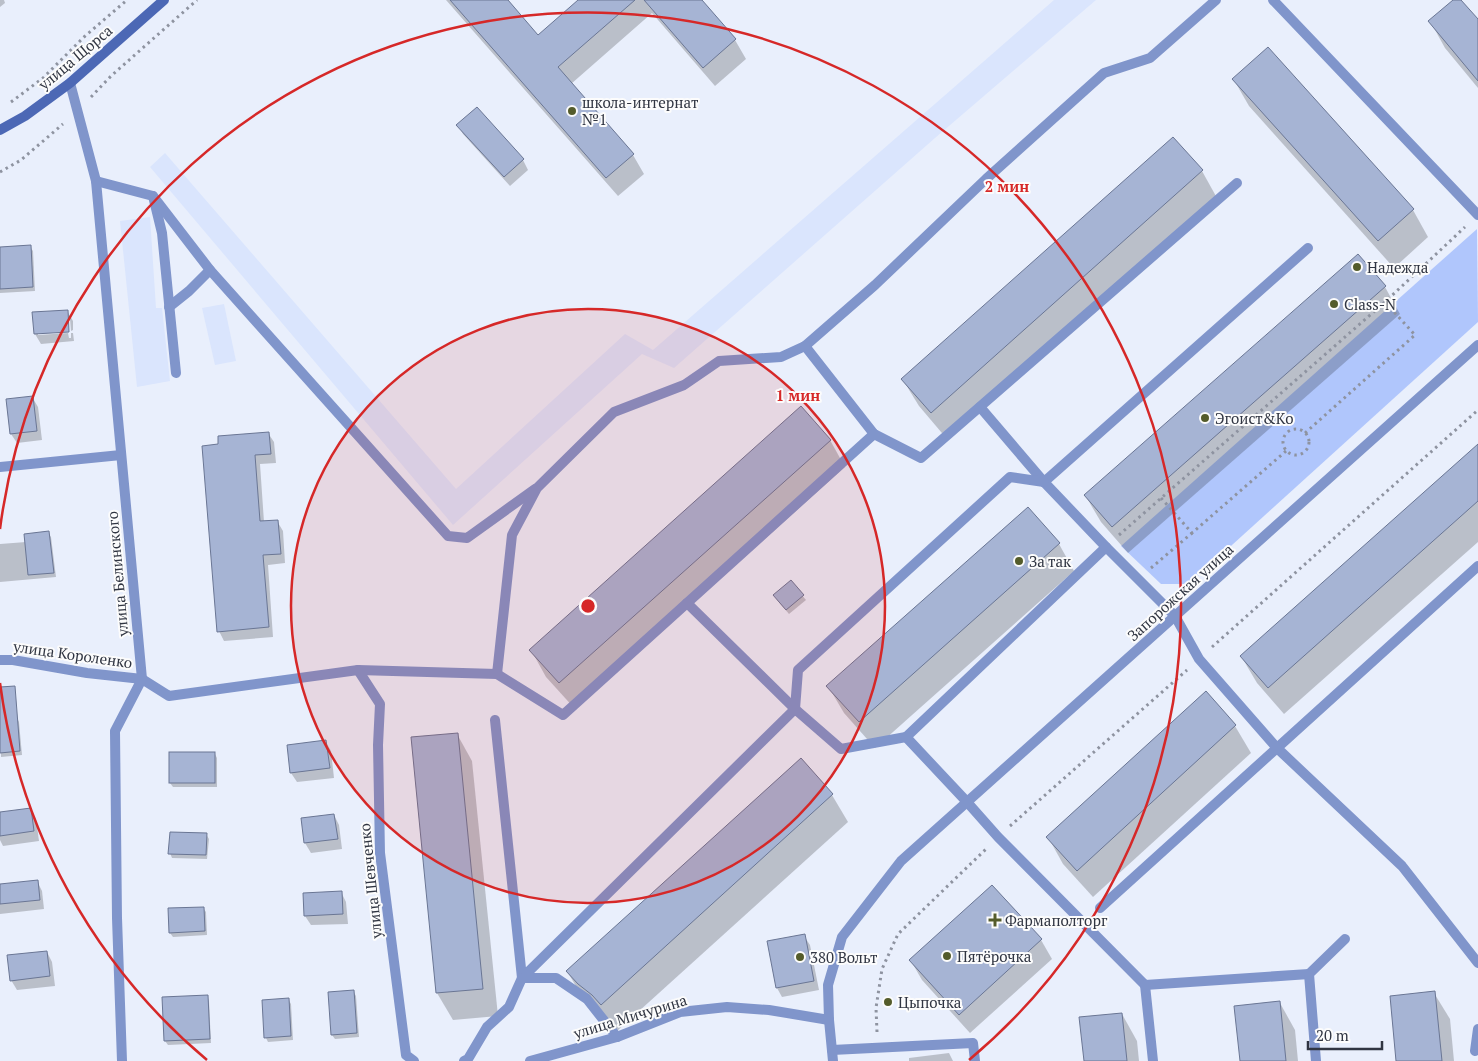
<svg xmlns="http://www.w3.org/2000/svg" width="1478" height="1061" viewBox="0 0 1478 1061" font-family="'PT Serif',serif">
	<rect width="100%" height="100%" fill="#e9effc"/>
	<g fill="#dae5fd">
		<polygon points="1054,0 1096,0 935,138 674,368 642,354 453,525 150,167 165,153 456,489 625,334 653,350"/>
		<polygon points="150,217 156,308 162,308 170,381 137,387 120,221"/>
		<polygon points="224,304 236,361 215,365 202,308"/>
	</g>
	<polygon fill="#b0c6fc" points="1477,229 1478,322 1189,584 1161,584 1121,546"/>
	<g fill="#0003">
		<polygon points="0,0 4,0 5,3 0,7"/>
		<polygon points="446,0 506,0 538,36 579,0 700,0 735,40 746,59 715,86 652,13 571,84 633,155 644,174 618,196"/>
		<polygon points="1455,0 1459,0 1478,21 1478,88 1445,48 1430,21"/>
		<polygon points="1234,80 1413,210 1428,237 1394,268 1249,106"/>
		<polygon points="476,108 523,160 528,170 510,186 463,134 458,125"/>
		<polygon points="1202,171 1217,198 947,439 919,406 903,380"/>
		<polygon points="30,247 33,251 35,291 0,293 0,248"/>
		<polygon points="1385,287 1400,314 1128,553 1101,522 1085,495"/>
		<polygon points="67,311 73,321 73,330 71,331 70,319 67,319 38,333 38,335 68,333 69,338 71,338 71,333 73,333 74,341 41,344 35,334 34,313"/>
		<polygon points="32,397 38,407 42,440 17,443 11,434"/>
		<polygon points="268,433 274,442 276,463 260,464 264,522 277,521 283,531 285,563 268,565 273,637 224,641 219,631 220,445"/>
		<polygon points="830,440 845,467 575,709 546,677 531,650"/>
		<polygon points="1478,445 1478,542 1284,714 1257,683 1241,656"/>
		<polygon points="48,533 51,537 56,577 0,582 0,544 26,542"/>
		<polygon points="1059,544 1074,571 875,748 844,713 828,686"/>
		<polygon points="791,582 806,600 789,614 777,600"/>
		<polygon points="1205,693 1235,726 1251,753 1093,897 1063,864 1048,837"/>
		<polygon points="17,718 19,722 22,755 1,757 0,719"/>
		<polygon points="457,734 472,761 498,1016 453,1020 437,993 412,738"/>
		<polygon points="326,742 331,751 334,778 297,782 291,773"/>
		<polygon points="170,754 215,754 217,758 217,787 173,787 170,783"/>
		<polygon points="801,760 832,795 848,822 617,1031 583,998 567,971"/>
		<polygon points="30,809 36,819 39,841 3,846 0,840 0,813"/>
		<polygon points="334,815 339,825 342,849 311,853 305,843 302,819"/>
		<polygon points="206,834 209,839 207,859 172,858 170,853"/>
		<polygon points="37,881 42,891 44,909 0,914 0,885"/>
		<polygon points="341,892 346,902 348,924 311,925 305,916"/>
		<polygon points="203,908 206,912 207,935 173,937 170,933"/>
		<polygon points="804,936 810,945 819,990 782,997 777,988"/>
		<polygon points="1041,940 1052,959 970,1033 922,980 911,961"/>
		<polygon points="47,952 52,962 55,986 17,990 11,980"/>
		<polygon points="353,991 356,996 359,1037 335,1039 332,1035"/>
		<polygon points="1434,993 1450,1019 1454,1061 1397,1061"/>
		<polygon points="207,996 209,1001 211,1043 168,1045 165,1041"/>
		<polygon points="288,999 291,1004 293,1040 268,1042 266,1038"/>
		<polygon points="1280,1003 1295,1030 1298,1061 1241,1061"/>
		<polygon points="1122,1014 1137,1041 1139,1061 1085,1061"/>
		<polygon points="949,1053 953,1061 909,1061 909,1058"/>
	</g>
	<g fill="#a6b4d4" stroke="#6a7694">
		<polygon points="450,0 508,0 538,35 578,0 635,0 558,67 634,154 606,178"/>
		<polygon points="644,0 702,0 736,39 703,68"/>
		<polygon points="1453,0 1461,0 1478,19 1478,81 1428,21"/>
		<polygon points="1268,47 1414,209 1378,241 1232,79"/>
		<polygon points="477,107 524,159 504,177 456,125"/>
		<polygon points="1173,137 1203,170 931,413 901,379"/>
		<polygon points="31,245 33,287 0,289 0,247"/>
		<polygon points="1358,254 1386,286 1112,527 1084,495"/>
		<polygon points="68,310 69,332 34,334 32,312"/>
		<polygon points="33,396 37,431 10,434 6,399"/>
		<polygon points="801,406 831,440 559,683 529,650"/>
		<polygon points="269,432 271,454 255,455 260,521 278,520 281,554 263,555 269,627 217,632 202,446 218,444 218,436"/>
		<polygon points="1478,444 1478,501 1268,688 1240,656"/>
		<polygon points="1028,507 1060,543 859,722 826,686"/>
		<polygon points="49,531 54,573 28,575 24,534"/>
		<polygon points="791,580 804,595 786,610 773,595"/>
		<polygon points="15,686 20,751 0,753 0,687"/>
		<polygon points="1206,691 1236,725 1077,871 1046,837"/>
		<polygon points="458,733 483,989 436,993 411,737"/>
		<polygon points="326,740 330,768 290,773 287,745"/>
		<rect x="169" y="752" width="46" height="31"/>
		<polygon points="801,758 833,794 601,1005 592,995 578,984 566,971"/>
		<polygon points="31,808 34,831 0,836 0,812"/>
		<polygon points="334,814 338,839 304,843 301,818"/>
		<polygon points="170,832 207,833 206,855 168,854"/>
		<polygon points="38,880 40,900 0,904 0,884"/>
		<polygon points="992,885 1042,939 959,1015 909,960"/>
		<polygon points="342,891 343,914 304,916 303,893"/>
		<polygon points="204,907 205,931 169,933 168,908"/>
		<polygon points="805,934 814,981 776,988 767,941"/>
		<polygon points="47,951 50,976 10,981 7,955"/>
		<polygon points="354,990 357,1033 331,1035 328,992"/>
		<polygon points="1435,991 1442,1061 1396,1061 1390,996"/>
		<polygon points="208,995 210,1039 164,1041 162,997"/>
		<polygon points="289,998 291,1036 264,1038 262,1000"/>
		<polygon points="1280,1001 1286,1061 1240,1061 1234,1006"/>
		<polygon points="1122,1013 1127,1061 1084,1061 1079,1017"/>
	</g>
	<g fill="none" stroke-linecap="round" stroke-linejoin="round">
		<g stroke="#8e93a0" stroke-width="3" stroke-dasharray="2.5 4" stroke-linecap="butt">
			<polyline points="91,97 111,76 197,0"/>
			<polyline points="11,102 43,78 84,37 127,0"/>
			<polyline points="0,172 21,160 63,124"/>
			<circle cx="1296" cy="442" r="13"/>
			<polyline points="1305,433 1415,335 1385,302"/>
			<polyline points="1161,498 1192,533 1286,451"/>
			<polyline points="1119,535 1385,302 1465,227"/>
			<polyline points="1151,568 1192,533"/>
			<polyline points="1212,647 1478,410"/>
			<polyline points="1010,826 1187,670"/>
			<polyline points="877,1032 876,1008 882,969 898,934 986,849"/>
		</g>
		<g stroke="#8095cb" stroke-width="10">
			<polyline points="1273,0 1478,215"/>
			<polyline points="96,181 153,196 162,233 176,373"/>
			<polyline points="153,196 210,270 448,536 467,538 535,489"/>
			<polyline points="169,307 189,291 210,270"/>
			<polyline points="980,407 1044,482"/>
			<polyline points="874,434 805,346 875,285 986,179 1104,73 1150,58 1216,0"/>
			<polyline points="0,467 121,455"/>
			<polyline points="1106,547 1044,482 1308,248"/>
			<polyline points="1478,566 1277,748 1402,866 1478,963"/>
			<polyline points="687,603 795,709"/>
			<polyline points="497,674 563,715 874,434 921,458 1237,183"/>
			<polyline points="142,679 169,696 358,670 497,674 512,535 537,488 614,412 684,385 719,361 781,357 805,346"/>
			<polyline points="795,709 798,670 1010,477 1044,482"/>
			<polyline points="495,720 522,978 795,709 841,749 906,737"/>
			<polyline points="1100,908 1277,748 1199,659 1175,616 1106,547 906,737 967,802 998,837 1145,985 1309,974"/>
			<polyline points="1145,985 1153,1061"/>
			<polyline points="832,1050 973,1043 975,1061"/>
			<polyline points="1475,1051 1478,1029"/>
			<polyline points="464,1061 468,1059 487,1027 509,1007 522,978 556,978 587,999 617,1037"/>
			<polyline points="1316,1061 1309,974 1345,939"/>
		</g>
		<g stroke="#8095cb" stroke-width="10">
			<polyline points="70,83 96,181 142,679 115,731 117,918 122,1061"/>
			<polyline points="0,660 13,660 87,673 142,679"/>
			<polyline points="358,670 380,704 378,745 380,853 406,1055 414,1061"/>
			<polyline points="530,1061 617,1037 680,1012 727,1007 769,1010 829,1020"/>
			<polyline points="833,1061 829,1020 828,985 842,937 901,861 1478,345"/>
		</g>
		<polyline stroke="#4c68b5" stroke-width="10" points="0,130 25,116 70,83 164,0"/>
	</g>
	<circle cx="588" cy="606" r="297" fill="#d62828" fill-opacity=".12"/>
	<g fill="none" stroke="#d62828" stroke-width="2.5">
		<circle cx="588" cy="606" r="297"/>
		<path d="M207 1060A593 593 0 0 1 0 683M0 529A593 593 0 1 1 969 1060"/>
	</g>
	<g fill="#545c2b" stroke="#fcfcfc" stroke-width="2">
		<circle cx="572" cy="111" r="5"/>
		<circle cx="1357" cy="267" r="5"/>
		<circle cx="1334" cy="304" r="5"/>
		<circle cx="1205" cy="418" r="5"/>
		<circle cx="1019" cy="561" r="5"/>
		<path d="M992.5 912.5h5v5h5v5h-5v5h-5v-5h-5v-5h5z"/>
		<circle cx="947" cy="956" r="5"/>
		<circle cx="800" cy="957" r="5"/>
		<circle cx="888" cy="1002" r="5"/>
	</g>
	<g text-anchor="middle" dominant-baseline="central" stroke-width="4" stroke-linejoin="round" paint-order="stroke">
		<g font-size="15" fill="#303542" stroke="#fcfcfc">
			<text transform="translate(75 57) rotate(-40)">улица Щорса</text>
			<text transform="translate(117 574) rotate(-95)">улица Белинского</text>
			<text transform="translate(1180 592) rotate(-42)">Запорожская улица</text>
			<text transform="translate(73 654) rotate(8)">улица Короленко</text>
			<text transform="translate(370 881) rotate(-96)">улица Шевченко</text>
			<text transform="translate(630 1016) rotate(-17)">улица Мичурина</text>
		</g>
		<g font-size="15" fill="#303542" stroke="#fcfcfc" text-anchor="start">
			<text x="582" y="102">школа-интернат<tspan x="582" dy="17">№1</tspan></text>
			<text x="1367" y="267">Надежда</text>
			<text x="1344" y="304">Class-N</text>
			<text x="1215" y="418">Эгоист&amp;Kо</text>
			<text x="1029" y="561">За так</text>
			<text x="1005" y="920">Фармаполторг</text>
			<text x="957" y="956">Пятёрочка</text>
			<text x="810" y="957">380 Вольт</text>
			<text x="898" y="1002">Цыпочка</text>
		</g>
	</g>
	<circle cx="588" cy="606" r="8" fill="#d62828" stroke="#fcfcfc" stroke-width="2.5"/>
	<g font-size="15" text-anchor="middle" font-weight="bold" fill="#d62828" stroke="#fcfcfc" stroke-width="4" stroke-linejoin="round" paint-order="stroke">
		<text x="1007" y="192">2 мин</text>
		<text x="798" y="401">1 мин</text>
	</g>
	<path d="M1308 1041v8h74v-8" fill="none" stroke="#303542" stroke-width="2.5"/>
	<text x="1316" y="1041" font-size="15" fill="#303542" stroke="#fcfcfc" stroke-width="4" paint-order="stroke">20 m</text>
</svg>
